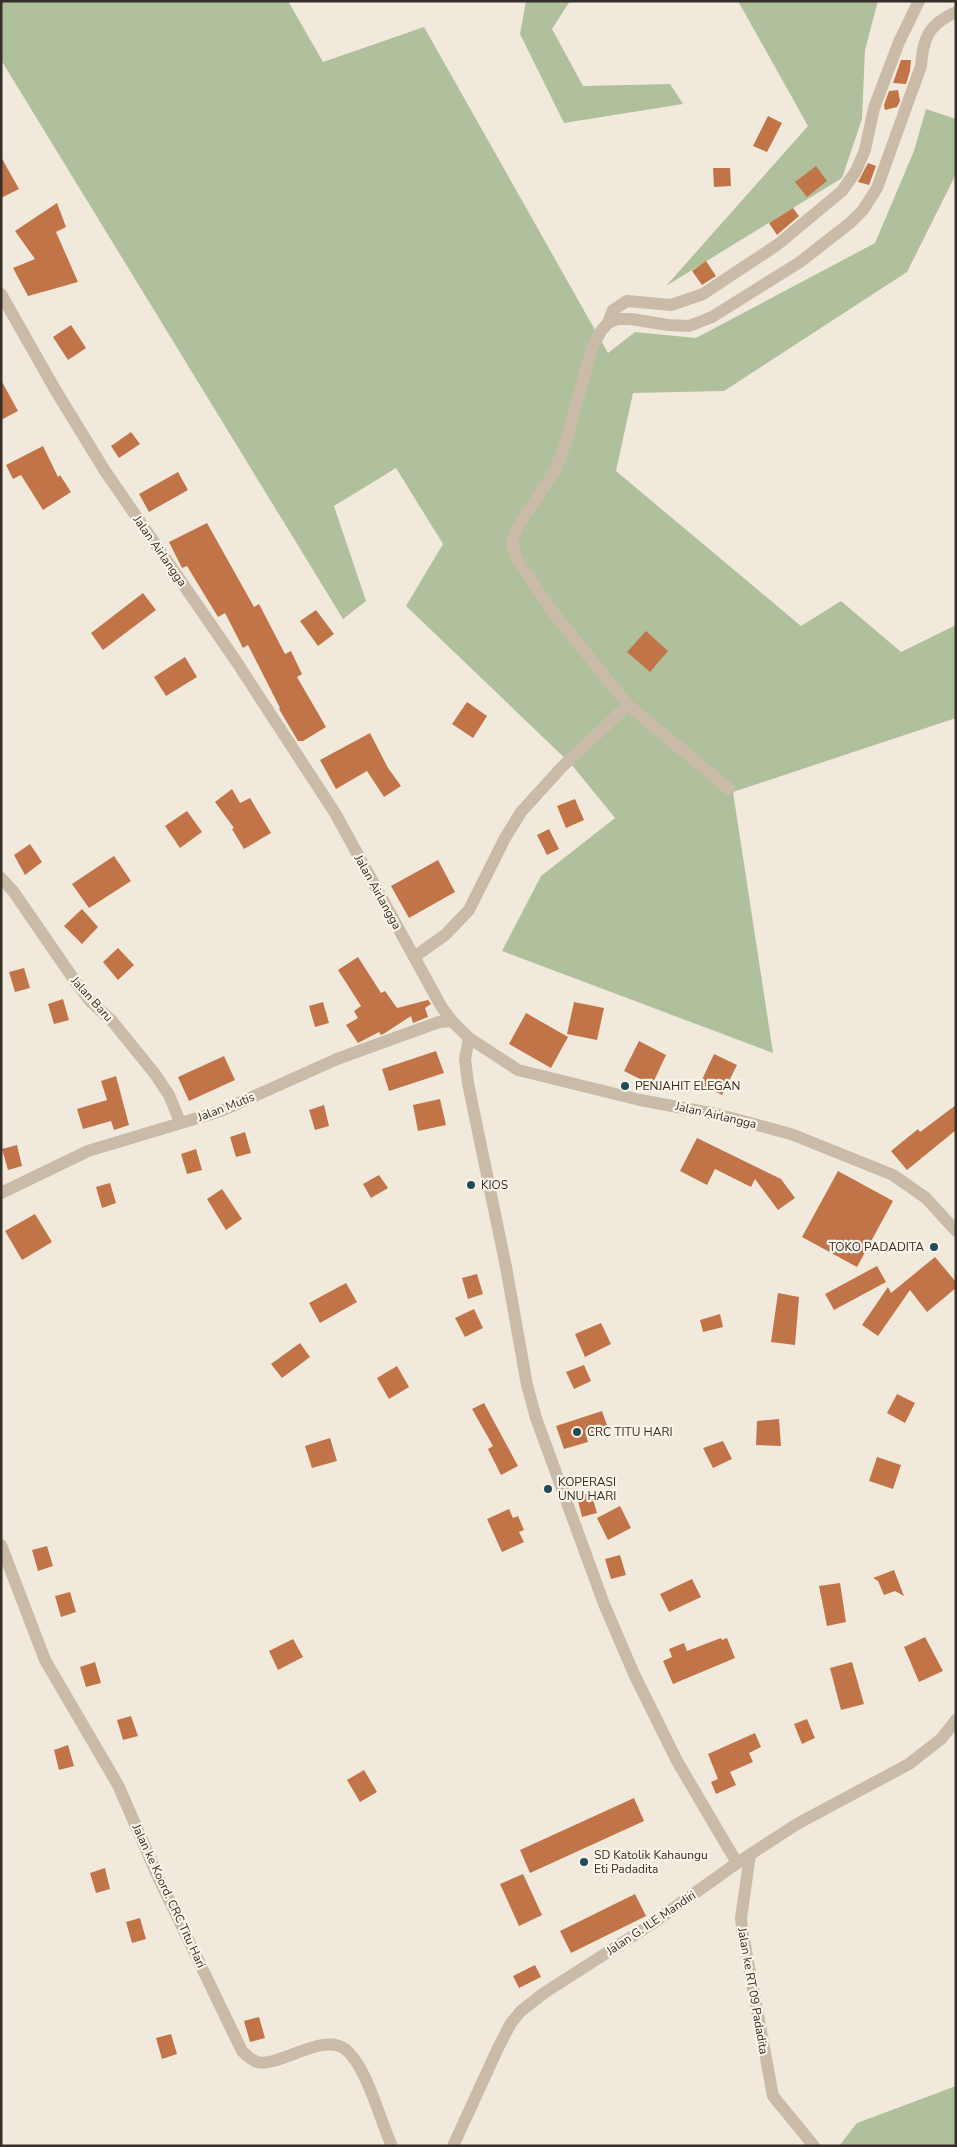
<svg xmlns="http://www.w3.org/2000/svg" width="957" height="2147" viewBox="0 0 957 2147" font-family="'Nunito Sans',sans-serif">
	<rect width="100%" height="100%" fill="#f1eadc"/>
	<g fill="#b0c09c">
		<polygon points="1,1 288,1 323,62 424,27 608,353 635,332 696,338 875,243 914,151 926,109 956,119 956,174 907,272 724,391 633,393 616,471 801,626 841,601 901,652 956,625 956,718 733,792 773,1053 502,951 541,876 615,818 571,764 406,606 443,544 396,468 334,506 366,601 343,619 1,60"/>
		<polygon points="526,1 570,1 552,29 583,86 670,84 683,104 564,123 520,34"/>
		<polygon points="738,1 878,1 865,50 862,119 842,178 666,286 808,126"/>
		<polygon points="956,2086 956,2146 839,2146 857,2123"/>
	</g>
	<g fill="#c27449">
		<polygon points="901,60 911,60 910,71 906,84 893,83"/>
		<polygon points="898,90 900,101 897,107 885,110 884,105 889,91"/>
		<polygon points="768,116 782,123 767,152 753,146"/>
		<polygon points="1,157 19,189 1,198"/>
		<polygon points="868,163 876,166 869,185 858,182"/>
		<polygon points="816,166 827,181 807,197 795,182"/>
		<polygon points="713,168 730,168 731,186 714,187"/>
		<polygon points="57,203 66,227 56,232 78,282 28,296 13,268 35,259 15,231"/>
		<polygon points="793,208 799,216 777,235 769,223"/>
		<polygon points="706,261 716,276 702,285 692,271"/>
		<polygon points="71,325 86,348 68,360 53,337"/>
		<polygon points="1,380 18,411 1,420"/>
		<polygon points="131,432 140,444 119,458 111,446"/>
		<polygon points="43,446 58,477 60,475 71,492 43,510 21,475 13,479 6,465"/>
		<polygon points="178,472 188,490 149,512 139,494"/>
		<polygon points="207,523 254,607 259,604 285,654 291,651 302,674 297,677 326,727 303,741 298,741 279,709 280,708 248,645 243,648 225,613 218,617 187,566 182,568 169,542"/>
		<polygon points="143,593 156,610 103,650 91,633"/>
		<polygon points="316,610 334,634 318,646 300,621"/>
		<polygon points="646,631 668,651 650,672 627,652"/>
		<polygon points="185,657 197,677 166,696 154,677"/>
		<polygon points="467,702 487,716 473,738 452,724"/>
		<polygon points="370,733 388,768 401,786 384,797 367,771 336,789 320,760"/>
		<polygon points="232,789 240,803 250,798 271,833 244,849 232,829 234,828 215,802"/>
		<polygon points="575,799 584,820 566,828 557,806"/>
		<polygon points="187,811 202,832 180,848 165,826"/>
		<polygon points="549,829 559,849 547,855 537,835"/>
		<polygon points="30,844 42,862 25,875 14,855"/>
		<polygon points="114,856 131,881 89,908 72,884"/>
		<polygon points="438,860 455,892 409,918 391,886"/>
		<polygon points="82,909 98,927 82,944 64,926"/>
		<polygon points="118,948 134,965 118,980 103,962"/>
		<polygon points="358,957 381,993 385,991 397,1008 428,1000 431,1004 425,1008 428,1017 413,1023 411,1016 385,1033 381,1035 379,1032 358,1043 346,1025 358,1018 354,1011 361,1006 338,970"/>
		<polygon points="24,968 30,988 15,992 9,972"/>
		<polygon points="63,999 69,1020 54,1024 48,1004"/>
		<polygon points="323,1002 329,1023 315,1027 309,1006"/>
		<polygon points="574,1002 604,1008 597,1040 567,1034"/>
		<polygon points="526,1013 568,1037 551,1068 509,1044"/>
		<polygon points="639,1041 666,1055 652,1085 624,1071"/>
		<polygon points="436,1051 444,1073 389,1091 382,1069"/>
		<polygon points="714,1054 737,1065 722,1095 700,1084"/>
		<polygon points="224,1056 235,1080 189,1101 178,1077"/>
		<polygon points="116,1076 129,1125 114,1130 111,1121 83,1129 77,1109 107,1100 101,1081"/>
		<polygon points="440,1099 446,1125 418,1131 413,1105"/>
		<polygon points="324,1105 329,1126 315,1130 309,1110"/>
		<polygon points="956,1105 956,1130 907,1170 891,1151 918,1129 920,1132"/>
		<polygon points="245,1132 251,1153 236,1157 230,1137"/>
		<polygon points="697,1138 781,1179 795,1198 778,1210 755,1179 751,1187 715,1169 707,1185 680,1171"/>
		<polygon points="17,1145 22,1166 8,1170 2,1149"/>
		<polygon points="196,1149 202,1170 187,1174 181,1154"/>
		<polygon points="838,1171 893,1201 857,1267 802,1237"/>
		<polygon points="379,1175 388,1188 371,1198 363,1184"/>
		<polygon points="110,1183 116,1203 102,1208 96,1187"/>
		<polygon points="222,1189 242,1219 226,1230 207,1199"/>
		<polygon points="35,1214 52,1242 22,1260 5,1231"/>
		<polygon points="935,1257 956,1282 956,1288 927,1312 910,1290 878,1336 862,1325 888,1287 891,1293"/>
		<polygon points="877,1266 886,1282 834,1310 825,1294"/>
		<polygon points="477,1274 483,1294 468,1299 462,1278"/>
		<polygon points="346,1283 357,1302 320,1323 309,1303"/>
		<polygon points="778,1293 799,1297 795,1345 771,1342"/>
		<polygon points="474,1309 483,1328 465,1337 455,1318"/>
		<polygon points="720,1314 723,1327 703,1332 700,1320"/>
		<polygon points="601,1323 611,1344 585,1357 575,1334"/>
		<polygon points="300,1343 310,1357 282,1378 271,1364"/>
		<polygon points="584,1365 591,1381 574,1389 566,1372"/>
		<polygon points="397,1366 409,1387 389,1399 377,1378"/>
		<polygon points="897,1394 915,1403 905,1423 887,1413"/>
		<polygon points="484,1403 518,1466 501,1475 488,1449 493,1446 472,1409"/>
		<polygon points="602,1411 608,1428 586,1435 588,1442 564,1449 556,1426"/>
		<polygon points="779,1419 781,1446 756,1445 757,1421"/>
		<polygon points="330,1438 337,1461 312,1468 305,1446"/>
		<polygon points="723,1441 732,1459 713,1468 703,1448"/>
		<polygon points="877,1457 901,1465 893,1489 869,1481"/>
		<polygon points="591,1492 597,1513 582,1517 577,1497"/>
		<polygon points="620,1506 631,1528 608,1540 597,1518"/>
		<polygon points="509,1509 513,1518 518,1516 524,1530 519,1532 524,1542 502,1552 487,1519"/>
		<polygon points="47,1546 53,1566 38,1571 32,1550"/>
		<polygon points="620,1555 626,1575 611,1579 605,1559"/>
		<polygon points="894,1570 904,1596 895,1591 884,1595 878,1581 873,1578"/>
		<polygon points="692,1579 701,1597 669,1612 660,1594"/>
		<polygon points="840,1583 846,1622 827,1626 819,1586"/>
		<polygon points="70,1592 76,1612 61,1617 55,1596"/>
		<polygon points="925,1637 943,1671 919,1682 904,1647"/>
		<polygon points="721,1638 722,1640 727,1638 735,1658 673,1684 663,1661 672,1657 669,1649 684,1643 687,1651"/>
		<polygon points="293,1639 303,1657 278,1670 269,1651"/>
		<polygon points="95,1662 101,1683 86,1687 80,1667"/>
		<polygon points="852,1662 864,1704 841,1710 830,1668"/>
		<polygon points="131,1716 138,1736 123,1740 117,1720"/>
		<polygon points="807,1719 815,1738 802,1744 794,1724"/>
		<polygon points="755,1733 761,1747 749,1753 753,1762 730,1772 736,1785 716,1794 711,1782 718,1779 708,1754"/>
		<polygon points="68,1745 74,1766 59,1770 54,1750"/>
		<polygon points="364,1770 377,1792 360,1802 347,1780"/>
		<polygon points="634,1798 644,1821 530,1873 520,1850"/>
		<polygon points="105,1868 110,1889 96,1893 90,1873"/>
		<polygon points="523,1874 542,1915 519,1926 500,1884"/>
		<polygon points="635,1894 646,1916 571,1953 560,1931"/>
		<polygon points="140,1918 146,1939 132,1943 126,1922"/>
		<polygon points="535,1965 541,1977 519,1988 513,1976"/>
		<polygon points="259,2017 265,2038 250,2042 244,2021"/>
		<polygon points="171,2034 177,2054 162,2059 156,2038"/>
	</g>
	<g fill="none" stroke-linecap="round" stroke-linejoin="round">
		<g stroke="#c9bba8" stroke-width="12">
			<polyline points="1,294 56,391 105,471 236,661 335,813 441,1006 452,1021 469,1038 518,1070 640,1100 716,1114 791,1134 893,1175 926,1198 956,1231"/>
			<polyline points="608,323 613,310 627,301 671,305 703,294 777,245 842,191 856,171 865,150 874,108 899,42 919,1"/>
			<path d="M729,789L628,705L548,606L518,560L513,548V538L518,527L554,472L564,448L592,348L601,331L608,323L617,319H631L668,325L689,326L712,317L800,262L850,223L863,210L877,188L921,66C923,37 929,24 956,12"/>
			<polyline points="1,878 13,891 75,981 90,1001 112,1021 155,1074 169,1095 180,1122"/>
			<polyline points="414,957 445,935 469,910 505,838 521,812 561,768 628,705"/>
			<polyline points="469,1038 465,1059 468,1083 506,1267 527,1385 536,1418 604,1604 634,1674 677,1761 737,1863"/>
			<polyline points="1,1193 88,1151 221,1111 337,1059 439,1022 452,1021"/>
			<path d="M1,1545L45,1660L118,1785L159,1879L242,2051C246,2055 251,2060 257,2062C278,2068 323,2032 345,2049C367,2066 380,2121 392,2146"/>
			<polyline points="750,1855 741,1918 742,1929 773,2096 814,2146"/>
			<polyline points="453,2146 499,2046 511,2023 521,2011 544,1993 650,1925 737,1863 797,1824 909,1764 941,1739 956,1720"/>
		</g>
	</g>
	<g fill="#1f4c56" stroke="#f9f3e8" stroke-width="2">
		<circle cx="625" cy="1086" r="5"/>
		<circle cx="471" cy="1185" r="5"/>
		<circle cx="934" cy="1247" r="5"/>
		<circle cx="577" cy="1432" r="5"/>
		<circle cx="548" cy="1489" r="5"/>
		<circle cx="584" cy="1862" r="5"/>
	</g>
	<g text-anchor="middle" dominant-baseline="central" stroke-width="4.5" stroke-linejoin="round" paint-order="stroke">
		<g font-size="12" fill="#362e28" stroke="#f9f3e8">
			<text transform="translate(160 551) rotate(55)">Jalan Airlangga</text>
			<text transform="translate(378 892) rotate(61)">Jalan Airlangga</text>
			<text transform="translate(92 999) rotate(48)">Jalan Baru</text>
			<text transform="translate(226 1107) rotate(-21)">Jalan Mutis</text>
			<text transform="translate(716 1115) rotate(13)">Jalan Airlangga</text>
			<text transform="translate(169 1896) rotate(65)">Jalan ke Koord. CRC Titu Hari</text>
			<text transform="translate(651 1923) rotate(-34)">Jalan G. ILE Mandiri</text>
			<text transform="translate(753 1991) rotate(80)">Jalan ke RT 09 Padadita</text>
		</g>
		<g font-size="12" fill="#362e28" stroke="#f9f3e8" text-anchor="start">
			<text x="635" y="1086">PENJAHIT ELEGAN</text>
			<text x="481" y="1185">KIOS</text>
			<text x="924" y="1247" text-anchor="end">TOKO PADADITA</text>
			<text x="587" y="1432">CRC TITU HARI</text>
			<text x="558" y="1482">KOPERASI<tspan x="558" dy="14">UNU HARI</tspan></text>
			<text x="594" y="1855">SD Katolik Kahaungu<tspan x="594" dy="14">Eti Padadita</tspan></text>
		</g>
	</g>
	<rect width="957" height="2147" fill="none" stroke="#362e28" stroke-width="5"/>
</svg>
